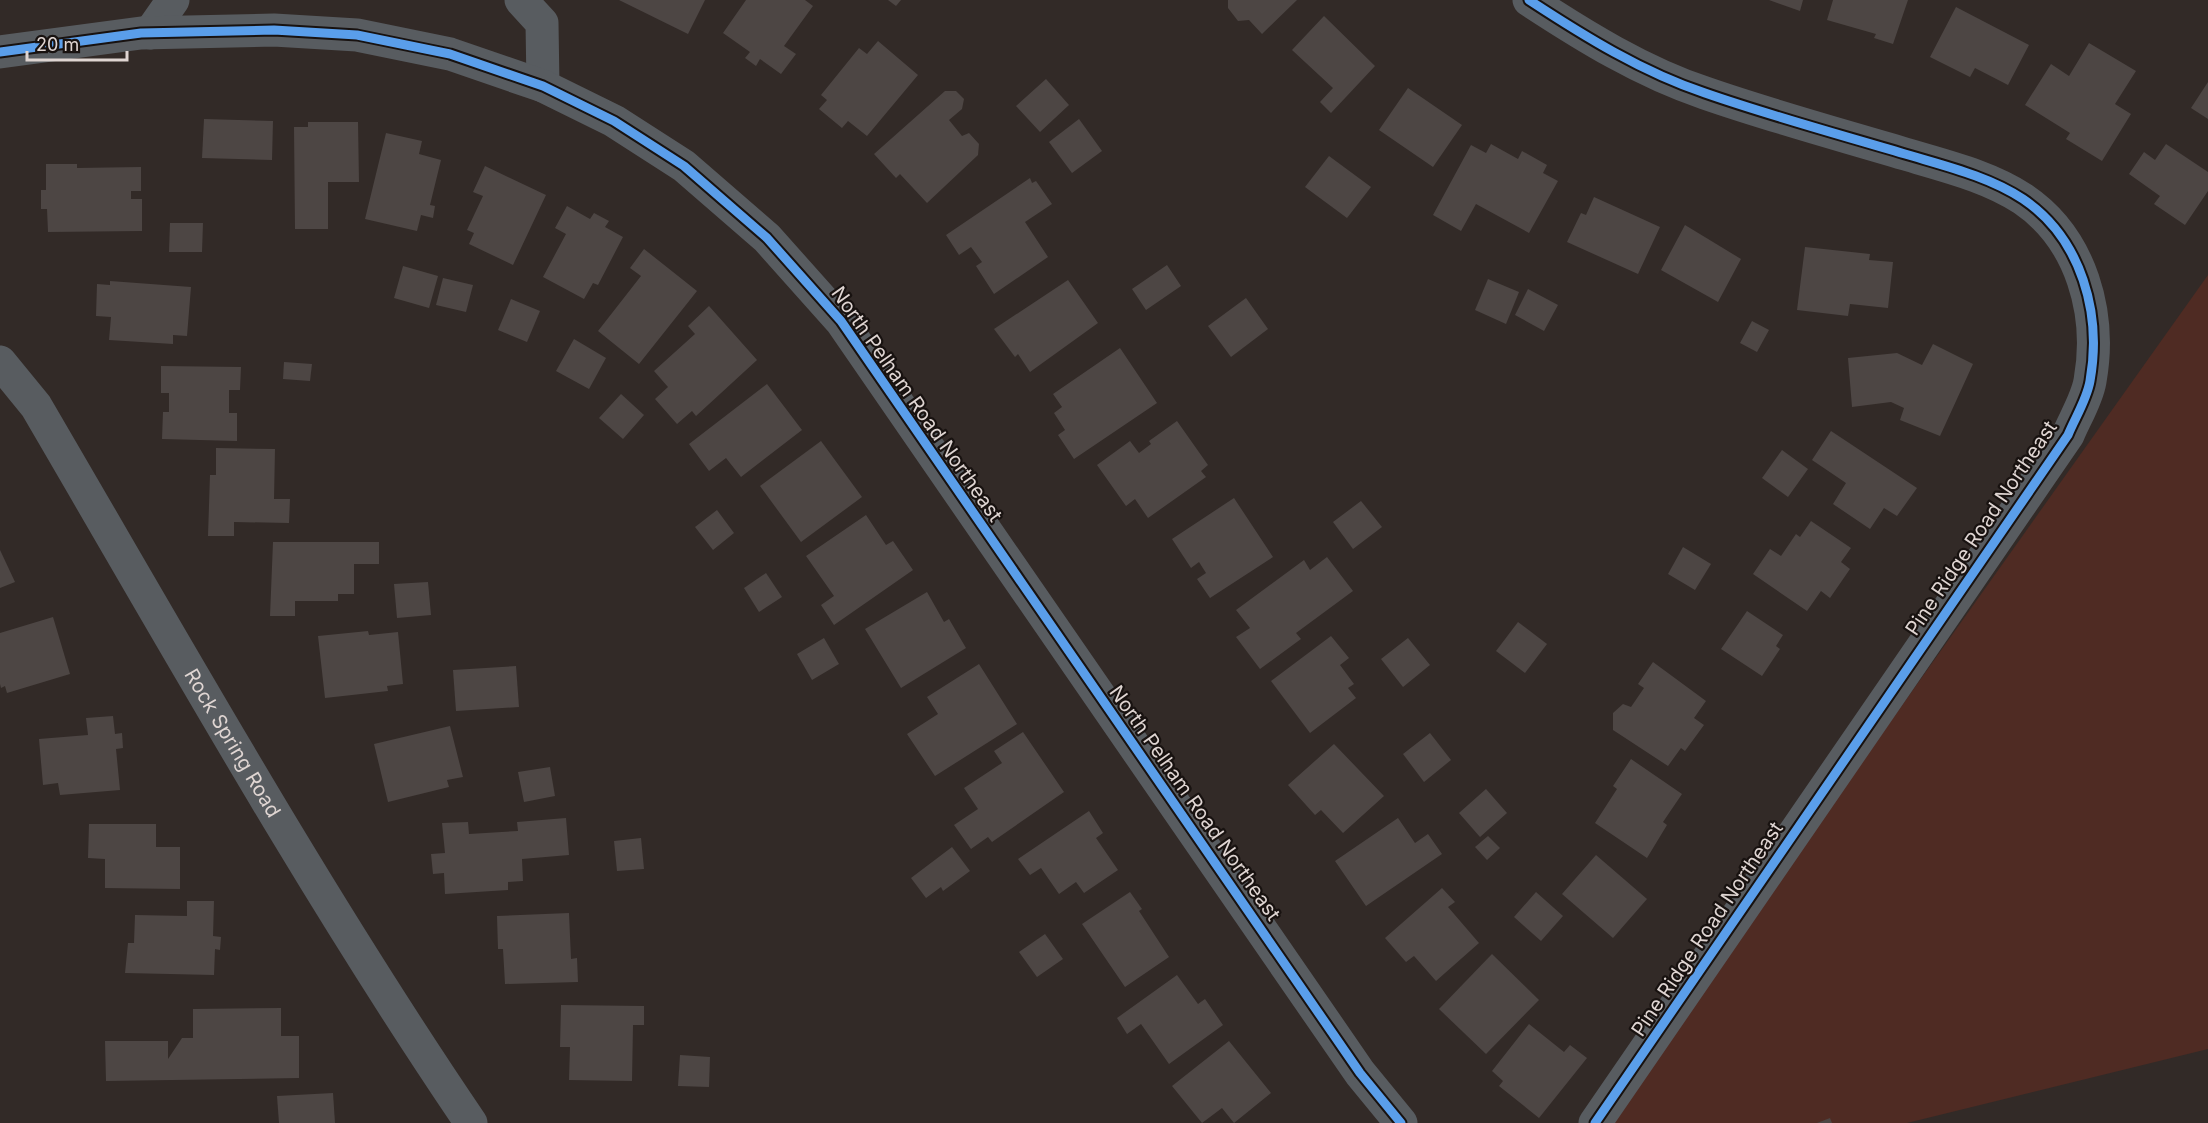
<svg xmlns="http://www.w3.org/2000/svg" width="2208" height="1123" viewBox="0 0 2208 1123" font-family="Inter,sans-serif">
	<rect width="100%" height="100%" fill="#322a27"/>
	<polygon fill="#4f2b23" points="2208,275 2208,1049 1907,1123 1605,1123"/>
	<g fill="#4d4644">
		<polygon points="619,0 705,0 688,34"/>
		<polygon points="746,0 805,0 813,6 784,46 796,54 781,74 760,59 756,66 745,58 750,52 723,33"/>
		<polygon points="888,0 901,0 896,6"/>
		<polygon points="1228,0 1297,0 1262,34 1249,20 1238,21 1228,8"/>
		<polygon points="1769,0 1803,0 1800,11"/>
		<polygon points="1833,0 1908,0 1893,44 1874,38 1876,34 1827,20"/>
		<polygon points="1956,7 2029,45 2008,85 1975,68 1970,77 1930,57"/>
		<polygon points="1324,16 1375,66 1331,113 1320,102 1333,88 1292,50"/>
		<polygon points="878,41 918,75 867,136 848,121 842,128 819,109 827,100 821,95 859,48 867,54"/>
		<polygon points="2089,43 2136,71 2115,104 2131,114 2102,161 2066,139 2070,133 2025,105 2051,64 2069,76"/>
		<polygon points="1046,79 1069,105 1040,132 1016,106"/>
		<polygon points="2208,82 2208,119 2191,108"/>
		<polygon points="1408,88 1462,125 1433,167 1379,130"/>
		<polygon points="945,91 956,91 964,99 962,109 949,120 962,136 969,133 979,144 978,155 927,203 900,174 896,178 874,154"/>
		<polygon points="204,119 273,121 272,160 202,158"/>
		<polygon points="1079,119 1102,151 1072,173 1049,142"/>
		<polygon points="308,122 358,122 359,182 328,182 328,229 295,229 294,127 308,127"/>
		<polygon points="386,133 422,141 419,154 441,160 430,205 435,206 433,218 421,215 417,231 365,219"/>
		<polygon points="1491,144 1518,159 1522,151 1547,165 1543,173 1558,181 1529,233 1476,204 1461,231 1433,215 1471,145 1486,153"/>
		<polygon points="2166,144 2208,172 2208,191 2185,225 2154,204 2160,196 2129,174 2144,152 2155,160"/>
		<polygon points="1329,156 1371,187 1347,218 1305,187"/>
		<polygon points="46,164 77,164 77,168 141,167 141,191 131,191 131,199 142,199 142,231 48,232 47,209 41,209 41,190 46,190"/>
		<polygon points="485,166 546,195 513,265 469,244 474,233 467,230 483,196 473,192"/>
		<polygon points="1030,178 1032,183 1036,181 1052,204 1025,222 1048,257 994,294 976,266 982,262 971,247 959,255 946,235"/>
		<polygon points="1594,197 1660,227 1638,274 1567,242 1581,213 1586,215"/>
		<polygon points="567,206 590,219 594,213 609,221 605,227 623,237 598,285 593,283 584,299 543,277 566,234 555,228"/>
		<polygon points="170,223 203,223 202,252 169,252"/>
		<polygon points="1685,225 1741,259 1718,302 1661,270"/>
		<polygon points="1805,247 1870,254 1869,260 1893,262 1888,308 1850,304 1848,316 1797,310"/>
		<polygon points="644,249 697,291 639,364 598,331 641,276 630,268"/>
		<polygon points="1167,265 1181,286 1146,310 1132,289"/>
		<polygon points="403,266 438,276 429,308 394,298"/>
		<polygon points="443,278 473,285 466,312 436,305"/>
		<polygon points="1488,279 1519,292 1506,324 1475,310"/>
		<polygon points="1068,280 1098,323 1030,372 1018,354 1015,357 994,329"/>
		<polygon points="110,281 191,287 187,336 173,335 173,344 109,340 111,317 96,316 97,284 110,285"/>
		<polygon points="1528,289 1558,305 1544,331 1515,315"/>
		<polygon points="1246,298 1268,329 1231,357 1208,326"/>
		<polygon points="511,299 540,311 527,342 498,330"/>
		<polygon points="709,306 757,360 696,416 692,411 677,424 655,399 668,387 654,371 695,334 688,326"/>
		<polygon points="1752,321 1769,330 1757,352 1740,343"/>
		<polygon points="574,339 606,358 589,389 556,371"/>
		<polygon points="1933,344 1973,364 1940,436 1900,420 1904,408 1891,402 1852,407 1848,358 1897,353 1922,365"/>
		<polygon points="1120,348 1157,403 1074,459 1058,435 1065,430 1054,413 1062,407 1053,394"/>
		<polygon points="284,362 312,364 310,381 283,379"/>
		<polygon points="161,366 241,367 240,390 229,390 229,413 237,413 237,441 162,439 163,412 169,412 169,393 161,393"/>
		<polygon points="767,384 802,430 741,477 726,458 709,471 689,444"/>
		<polygon points="621,394 644,415 623,439 599,418"/>
		<polygon points="1177,421 1208,465 1201,471 1206,477 1148,518 1135,499 1126,506 1097,465 1130,441 1139,453 1151,444 1149,441"/>
		<polygon points="1831,431 1917,488 1897,516 1884,508 1870,529 1833,504 1846,483 1812,460"/>
		<polygon points="821,441 862,497 801,542 760,486"/>
		<polygon points="216,448 275,449 274,499 290,499 289,523 234,522 234,536 208,536 210,475 216,475"/>
		<polygon points="1782,450 1808,469 1788,497 1762,478"/>
		<polygon points="1234,498 1273,557 1210,598 1197,579 1206,573 1199,562 1191,568 1172,539"/>
		<polygon points="1361,501 1382,527 1353,549 1333,522"/>
		<polygon points="717,510 734,533 713,550 695,527"/>
		<polygon points="866,515 886,545 893,541 913,570 834,625 821,605 834,596 806,556"/>
		<polygon points="1811,521 1851,548 1841,562 1850,569 1830,598 1821,591 1807,611 1753,574 1770,549 1781,556 1796,534 1800,537"/>
		<polygon points="273,542 379,542 379,564 354,564 354,594 338,594 338,601 295,601 295,616 270,616"/>
		<polygon points="1683,547 1711,564 1695,590 1668,574"/>
		<polygon points="0,550 15,582 0,588"/>
		<polygon points="1327,557 1353,591 1296,633 1301,639 1260,669 1236,637 1250,628 1236,610 1304,560 1310,570"/>
		<polygon points="766,573 782,597 759,612 744,588"/>
		<polygon points="428,582 431,615 397,618 394,584"/>
		<polygon points="927,592 944,622 949,619 966,648 901,688 865,629"/>
		<polygon points="1747,611 1783,635 1776,646 1780,649 1762,676 1721,649"/>
		<polygon points="53,617 70,674 7,693 5,686 1,688 0,684 0,633"/>
		<polygon points="1518,622 1547,644 1525,673 1496,651"/>
		<polygon points="368,631 369,635 398,632 403,684 387,686 388,691 325,698 318,636"/>
		<polygon points="1331,636 1349,658 1340,665 1354,684 1348,688 1356,698 1310,733 1271,681"/>
		<polygon points="824,638 839,664 812,680 797,654"/>
		<polygon points="1408,638 1430,665 1403,687 1381,659"/>
		<polygon points="1653,662 1706,701 1694,718 1704,725 1685,751 1681,748 1668,766 1613,730 1613,713 1623,704 1631,707 1644,688 1638,684"/>
		<polygon points="979,664 1017,724 935,776 907,734 938,714 927,697"/>
		<polygon points="516,666 519,707 456,711 453,670"/>
		<polygon points="113,716 115,734 122,733 123,748 116,749 120,790 60,795 58,783 43,785 39,739 88,735 86,718"/>
		<polygon points="450,726 463,777 447,780 449,787 388,802 374,744"/>
		<polygon points="1023,732 1064,792 992,842 988,837 971,849 954,825 978,809 964,788 1002,763 994,751"/>
		<polygon points="1430,733 1451,760 1424,782 1403,754"/>
		<polygon points="1334,744 1384,796 1343,833 1321,810 1315,815 1288,785"/>
		<polygon points="1631,759 1682,794 1663,822 1667,825 1647,858 1595,823 1617,789 1613,786"/>
		<polygon points="550,767 555,796 524,802 518,772"/>
		<polygon points="1486,789 1507,813 1480,837 1459,813"/>
		<polygon points="1089,811 1103,833 1096,838 1118,870 1084,893 1076,882 1059,894 1041,868 1030,875 1018,859"/>
		<polygon points="566,818 569,855 522,859 523,881 508,882 508,890 445,894 444,873 433,874 431,854 445,853 442,823 468,822 469,834 518,831 517,822"/>
		<polygon points="1398,818 1415,843 1428,834 1442,854 1366,906 1335,861"/>
		<polygon points="89,824 156,824 156,847 180,847 180,889 105,888 105,859 88,858"/>
		<polygon points="1488,836 1500,848 1487,860 1475,847"/>
		<polygon points="641,838 644,869 617,871 614,841"/>
		<polygon points="952,847 970,871 943,891 941,887 926,898 911,878"/>
		<polygon points="1596,855 1647,899 1613,938 1562,894"/>
		<polygon points="1442,888 1455,902 1448,907 1479,943 1436,981 1414,956 1406,962 1385,938"/>
		<polygon points="1130,892 1142,909 1139,911 1169,957 1125,987 1082,924"/>
		<polygon points="1536,892 1563,916 1541,941 1514,917"/>
		<polygon points="187,901 214,901 213,936 221,937 220,950 215,949 214,975 125,973 128,943 134,943 135,915 187,916"/>
		<polygon points="569,913 571,959 577,958 578,982 505,984 503,949 498,949 497,916"/>
		<polygon points="1045,934 1063,959 1037,977 1019,952"/>
		<polygon points="1492,954 1539,1000 1486,1054 1439,1009"/>
		<polygon points="1177,975 1198,1004 1205,999 1223,1025 1169,1064 1141,1024 1127,1034 1117,1018"/>
		<polygon points="561,1005 644,1006 644,1025 633,1025 632,1081 569,1080 570,1047 560,1047"/>
		<polygon points="281,1008 281,1036 299,1036 299,1078 106,1081 105,1041 168,1041 168,1059 182,1038 193,1038 193,1009"/>
		<polygon points="1529,1024 1564,1052 1570,1045 1587,1058 1539,1118 1499,1086 1503,1081 1492,1071"/>
		<polygon points="1229,1041 1271,1093 1234,1123 1222,1108 1202,1123 1172,1086"/>
		<polygon points="680,1055 710,1057 709,1087 678,1086"/>
		<polygon points="333,1093 335,1123 279,1123 277,1096"/>
		<polygon points="1830,1118 1832,1123 1817,1123"/>
	</g>
	<g fill="none" stroke-linecap="round" stroke-linejoin="round">
		<g stroke="#585c60" stroke-width="33">
			<polyline points="521,0 542,23 543,86"/>
			<path d="M1529,0C1584,36 1642,72 1705,93C1771,116 1838,134 1905,154C1945,166 1988,176 2023,199C2082,239 2102,314 2090,381C2087,399 2075,418 2068,435L1595,1123"/>
			<polyline points="150,33 173,0"/>
			<polyline points="0,52 141,33 274,30 357,35 450,54 543,86 614,121 684,166 767,238 841,321 1360,1073 1401,1123"/>
			<path id="s1" d="M0,362L36,406C177,647 314,892 471,1123"/>
		</g>
		<g stroke="#181210" stroke-width="13">
			<g id="cycleway">
				<path d="M1529,0C1584,36 1642,72 1705,93C1771,116 1838,134 1905,154C1945,166 1988,176 2023,199C2082,239 2102,314 2090,381C2087,399 2075,418 2068,435L1595,1123"/>
				<polyline points="0,52 141,33 274,30 357,35 450,54 543,86 614,121 684,166 767,238 841,321 1360,1073 1401,1123"/>
			</g>
		</g>
		<use href="#cycleway" stroke="#5a9eea" stroke-width="9"/>
	</g>
	<g text-anchor="middle" dominant-baseline="central" stroke-width="4.5" stroke-linejoin="round" paint-order="stroke">
		<g font-size="20" fill="#dfd5d2" stroke="#181210">
			<text transform="translate(917 404) rotate(55)">North Pelham Road Northeast</text>
			<text transform="translate(1981 528) rotate(-56)">Pine Ridge Road Northeast</text>
			<text stroke="none"><textPath href="#s1" startOffset="447">Rock Spring Road</textPath></text>
			<text transform="translate(1195 803) rotate(55)">North Pelham Road Northeast</text>
			<text transform="translate(1707 929) rotate(-56)">Pine Ridge Road Northeast</text>
		</g>
	</g>
	<path d="M27 51v9h100v-9" fill="none" stroke="#dfd5d2" stroke-width="3"/>
	<text x="36" y="51" font-size="18" fill="#dfd5d2" stroke="#181210" stroke-width="4.5" paint-order="stroke">20 m</text>
</svg>
